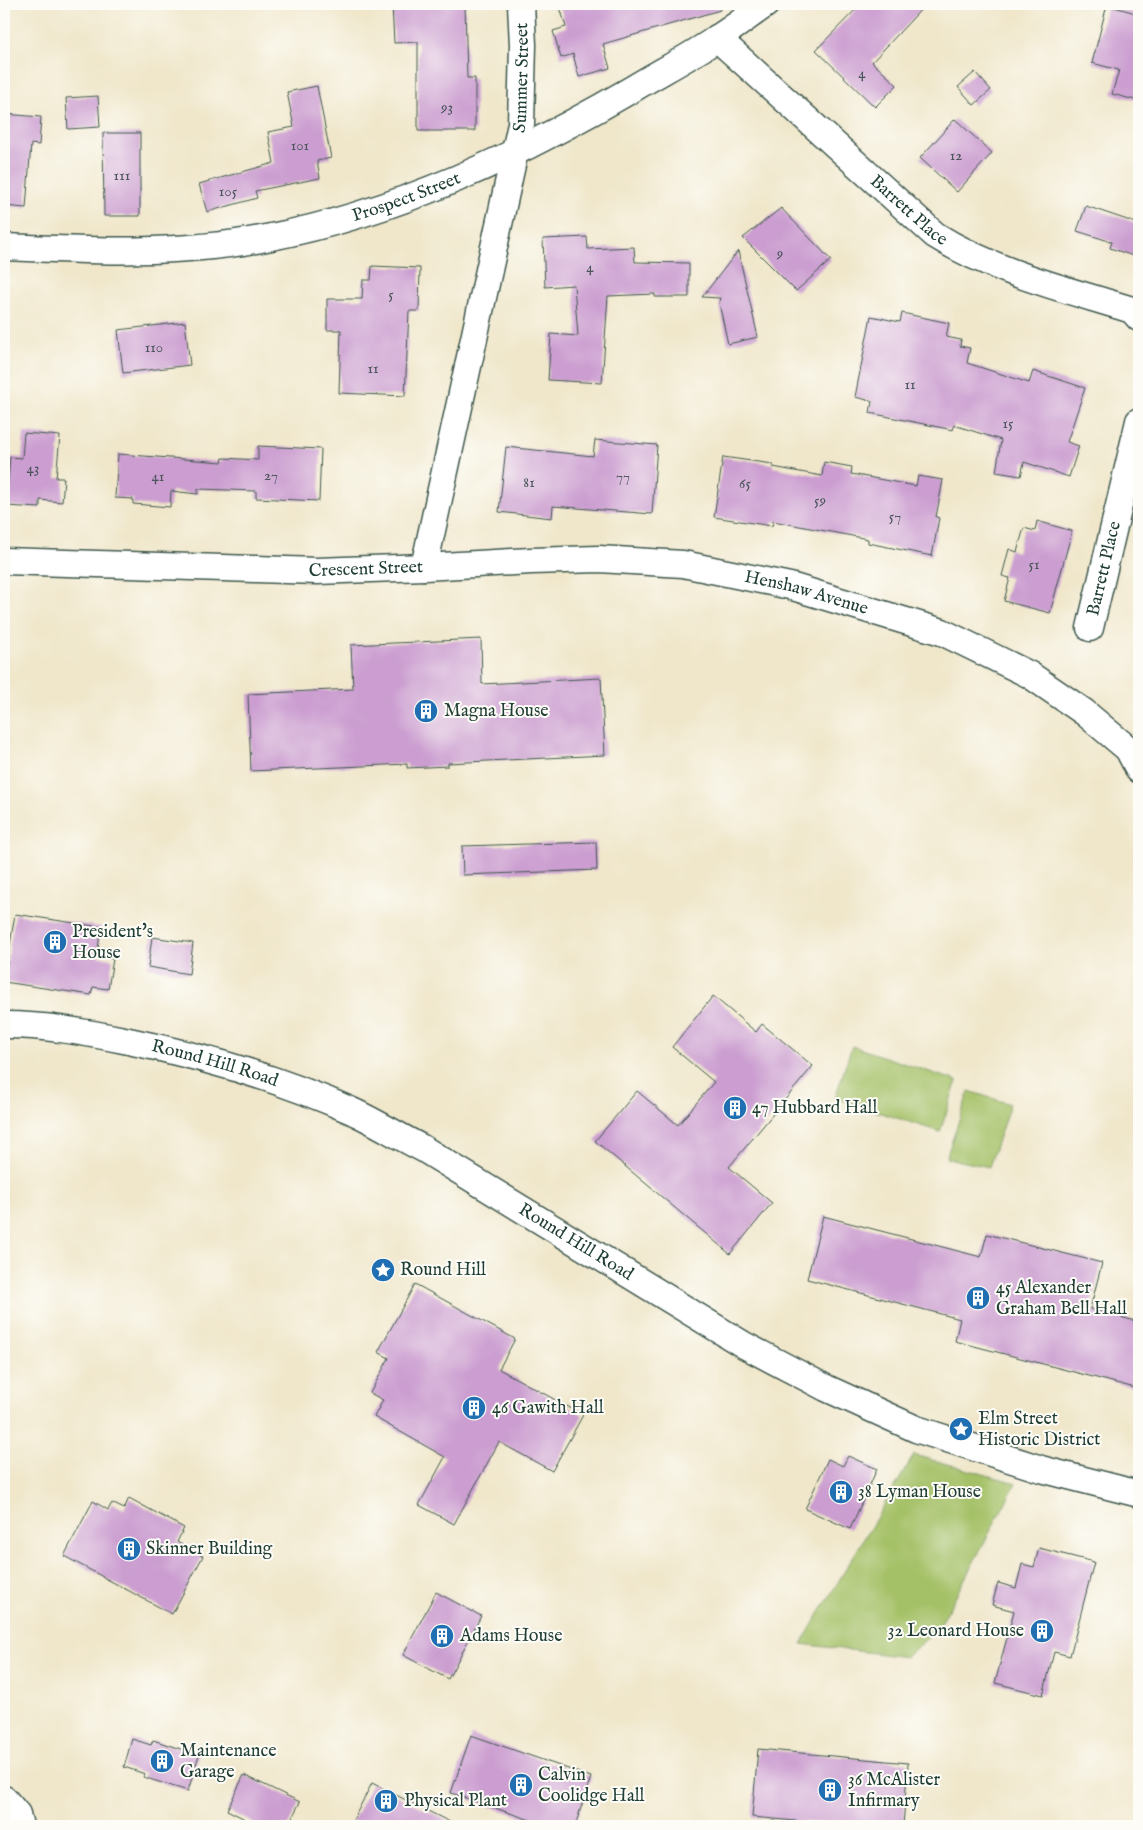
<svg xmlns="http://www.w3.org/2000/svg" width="1143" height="1830" viewBox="0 0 1143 1830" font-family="'IM FELL English',serif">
	<rect width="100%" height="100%" fill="#fdfcf7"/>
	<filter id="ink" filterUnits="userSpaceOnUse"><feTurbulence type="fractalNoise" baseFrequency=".02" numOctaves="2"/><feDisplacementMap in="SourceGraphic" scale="10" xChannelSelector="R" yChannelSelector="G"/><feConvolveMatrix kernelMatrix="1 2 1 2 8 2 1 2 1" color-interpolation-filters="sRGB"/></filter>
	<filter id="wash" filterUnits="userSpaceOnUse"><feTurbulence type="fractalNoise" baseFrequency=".0096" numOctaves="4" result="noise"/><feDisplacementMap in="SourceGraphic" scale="20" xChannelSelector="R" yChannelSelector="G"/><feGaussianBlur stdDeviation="1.12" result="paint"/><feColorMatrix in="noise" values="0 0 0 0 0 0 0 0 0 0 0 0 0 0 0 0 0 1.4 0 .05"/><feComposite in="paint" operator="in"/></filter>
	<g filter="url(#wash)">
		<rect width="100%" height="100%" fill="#f0e7cb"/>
		<g fill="#a5c168" stroke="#627f4e">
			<polygon points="852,1046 957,1081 940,1132 835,1098"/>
			<polygon points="969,1091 1010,1104 989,1167 946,1158"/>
			<polygon points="914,1455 1016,1483 938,1629 906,1657 801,1644"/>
		</g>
		<g id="blocks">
			<g fill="#cb9dd0">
				<polygon points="392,4 465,4 467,78 475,78 475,131 418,131 418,42 394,43"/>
				<polygon points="559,4 719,4 720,10 603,44 610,68 579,77 573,54 561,58 553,31 566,27"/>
				<polygon points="861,4 926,4 872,62 897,85 875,107 816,50"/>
				<polygon points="1107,5 1139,14 1139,101 1112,94 1119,70 1092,63"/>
				<polygon points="975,72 991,90 974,105 958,87"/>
				<polygon points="317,86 331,158 317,161 320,178 255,191 257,198 207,212 199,184 274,163 268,132 294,127 287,92"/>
				<polygon points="98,96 100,127 68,129 66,98"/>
				<polygon points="4,114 41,117 39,145 31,144 26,208 4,206"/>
				<polygon points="955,119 992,153 957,192 920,158"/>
				<polygon points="103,133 140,133 140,216 104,216"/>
				<polygon points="1086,206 1139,224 1139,258 1110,248 1112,242 1077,231"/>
				<polygon points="781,208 831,260 796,291 743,238"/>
				<polygon points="587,237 588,249 634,247 635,262 689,263 689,297 655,297 655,294 608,296 602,383 548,380 551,334 578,336 574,285 545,287 543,239"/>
				<polygon points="738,251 758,337 728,344 719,303 720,298 702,297"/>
				<polygon points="372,266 420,268 419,311 409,311 405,396 339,393 341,330 327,330 327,299 362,299 363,280 371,280"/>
				<polygon points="902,313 949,323 946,337 961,340 960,346 970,348 967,363 1029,383 1033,371 1085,388 1067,442 1079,446 1069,477 1024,462 1021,476 996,472 1001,440 954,425 953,430 870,413 872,401 855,397 871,316 900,322"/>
				<polygon points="185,322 190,365 123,373 118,330"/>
				<polygon points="24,433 60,436 56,478 64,478 62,502 40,500 40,508 6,506 10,457 22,458"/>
				<polygon points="595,440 657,445 652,514 553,506 552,518 499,512 506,447 593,456"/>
				<polygon points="258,446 321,449 319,501 256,498 256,491 198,489 198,494 171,491 170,507 133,504 133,499 115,498 118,454 222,462 223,458 258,460"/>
				<polygon points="723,457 773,464 773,467 822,476 824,462 852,467 851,474 916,486 918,476 943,480 936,517 939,518 932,556 868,543 868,539 773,521 772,526 714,517"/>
				<polygon points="1037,521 1072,531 1050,613 1004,601 1010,578 1002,576 1009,549 1017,552 1024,528 1035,531"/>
				<polygon points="481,639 482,684 601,678 605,755 448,763 448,766 427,767 407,768 407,764 251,771 248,694 353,689 351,645"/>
				<polygon points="596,842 597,870 463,875 462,846"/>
				<polygon points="15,914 101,927 97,956 113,959 108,989 93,987 91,995 4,982"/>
				<polygon points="152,937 193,943 189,974 148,967"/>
				<polygon points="713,996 756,1032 762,1024 813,1066 729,1167 772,1203 730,1254 595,1141 637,1091 678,1125 714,1082 672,1047"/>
				<polygon points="823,1216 981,1257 987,1234 1102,1263 1090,1309 1139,1322 1139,1389 955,1341 960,1319 807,1279"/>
				<polygon points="415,1284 515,1339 499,1369 583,1415 552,1471 499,1442 454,1524 419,1505 445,1457 374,1417 383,1400 370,1393 389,1358 378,1352"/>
				<polygon points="848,1456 877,1469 850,1529 805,1509 828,1459 843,1466"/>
				<polygon points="129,1498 184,1528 177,1542 203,1556 172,1614 64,1556 93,1501 108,1510 112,1503 124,1509"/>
				<polygon points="1039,1548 1094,1562 1070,1656 1054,1652 1043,1695 995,1683 1014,1611 992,1605 998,1583 1016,1588 1022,1564 1034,1567"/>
				<polygon points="436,1592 481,1616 448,1679 403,1655"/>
				<polygon points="471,1735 591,1777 575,1826 548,1826 451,1793"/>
				<polygon points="132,1739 151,1745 153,1740 199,1755 188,1791 143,1777 145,1774 124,1767"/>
				<polygon points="758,1749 908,1763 903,1826 850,1826 752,1817"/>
				<polygon points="244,1775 300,1802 288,1826 259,1826 227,1810"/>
				<polygon points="372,1783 458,1826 350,1826"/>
			</g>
		</g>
	</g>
	<g filter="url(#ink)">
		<use href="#blocks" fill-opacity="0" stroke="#3e564b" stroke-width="1"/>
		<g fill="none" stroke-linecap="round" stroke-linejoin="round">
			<g stroke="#3e564b" stroke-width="29">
				<g id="street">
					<path id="s1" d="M717,38L935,235C994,272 1065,289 1132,310L1139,318"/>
					<path id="s2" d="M4,247C91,251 180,255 266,238C397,213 520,155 634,88C662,71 692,56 719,37C735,27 750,15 766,4"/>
					<path id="s3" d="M4,561L317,571L424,567L521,124L523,45L521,4"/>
					<path id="s4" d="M424,567L531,561L599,559L683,564L790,586L942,632L1030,675L1084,712L1128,749L1139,770"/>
					<path id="s5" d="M1090,628L1139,421"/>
					<path id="s6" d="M4,1025C45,1025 84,1032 124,1040C202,1056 278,1078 352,1111C376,1122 398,1136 422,1148L744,1345L826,1388L916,1429L1041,1469L1139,1494"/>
					<polyline points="4,1799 17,1814 20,1826"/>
				</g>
			</g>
			<use href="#street" stroke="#fff" stroke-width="26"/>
		</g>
	</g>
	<defs>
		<g id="building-disc" transform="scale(1.25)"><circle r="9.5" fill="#1f6fb2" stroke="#fdfcf7"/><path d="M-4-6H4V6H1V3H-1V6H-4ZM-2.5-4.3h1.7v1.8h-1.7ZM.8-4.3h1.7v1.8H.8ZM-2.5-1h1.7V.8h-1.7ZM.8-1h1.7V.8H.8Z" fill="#fff"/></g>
		<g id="sight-disc" transform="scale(1.25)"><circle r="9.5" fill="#1f6fb2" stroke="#fdfcf7"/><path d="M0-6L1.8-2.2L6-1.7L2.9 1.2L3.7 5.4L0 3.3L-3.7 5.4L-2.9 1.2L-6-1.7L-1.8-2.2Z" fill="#fff"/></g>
	</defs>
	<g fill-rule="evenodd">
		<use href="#building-disc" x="426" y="711"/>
		<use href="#building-disc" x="55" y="942"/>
		<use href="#building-disc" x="735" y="1108"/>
		<use href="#sight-disc" x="383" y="1270"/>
		<use href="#building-disc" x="978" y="1298"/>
		<use href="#building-disc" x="474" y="1408"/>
		<use href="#sight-disc" x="961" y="1429"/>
		<use href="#building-disc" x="841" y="1492"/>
		<use href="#building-disc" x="129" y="1549"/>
		<use href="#building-disc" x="1042" y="1631"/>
		<use href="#building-disc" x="442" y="1636"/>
		<use href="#building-disc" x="162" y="1761"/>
		<use href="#building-disc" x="521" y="1785"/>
		<use href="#building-disc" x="830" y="1790"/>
		<use href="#building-disc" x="386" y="1801"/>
	</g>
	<g text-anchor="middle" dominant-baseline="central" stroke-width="4" stroke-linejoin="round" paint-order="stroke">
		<g font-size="15" fill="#4a555b">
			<text x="862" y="73">4</text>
			<text x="447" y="107">93</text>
			<text x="300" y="145">101</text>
			<text x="956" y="155">12</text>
			<text x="122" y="175">111</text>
			<text x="228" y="191">105</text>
			<text x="780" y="253">9</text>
			<text x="590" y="267">4</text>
			<text x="391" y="294">5</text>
			<text x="154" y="347">110</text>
			<text x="373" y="368">11</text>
			<text x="910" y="384">11</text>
			<text x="1008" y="423">15</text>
			<text x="33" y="468">43</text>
			<text x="271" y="475">27</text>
			<text x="158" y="476">41</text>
			<text x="623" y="476">77</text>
			<text x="529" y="482">81</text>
			<text x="745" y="483">65</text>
			<text x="820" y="500">59</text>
			<text x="895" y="516">57</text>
			<text x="1034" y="564">51</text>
		</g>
		<g font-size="18" fill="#1f3d34" stroke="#fdfcf7">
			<text stroke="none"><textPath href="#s3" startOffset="920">Summer Street</textPath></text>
			<text stroke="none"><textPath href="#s2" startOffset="409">Prospect Street</textPath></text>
			<text stroke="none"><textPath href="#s1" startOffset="258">Barrett Place</textPath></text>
			<text stroke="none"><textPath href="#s3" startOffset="362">Crescent Street</textPath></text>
			<text stroke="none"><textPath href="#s5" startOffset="61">Barrett Place</textPath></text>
			<text stroke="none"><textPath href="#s4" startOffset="386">Henshaw Avenue</textPath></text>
			<text stroke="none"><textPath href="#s6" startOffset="215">Round Hill Road</textPath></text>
			<text stroke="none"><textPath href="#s6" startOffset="620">Round Hill Road</textPath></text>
		</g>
		<g font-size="18" fill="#1f3d34" stroke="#fdfcf7" text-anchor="start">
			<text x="444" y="711">Magna House</text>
			<text x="72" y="932">President's<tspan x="72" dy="21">House</tspan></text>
			<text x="752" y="1108">47 Hubbard Hall</text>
			<text x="400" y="1270">Round Hill</text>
			<text x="996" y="1288">45 Alexander<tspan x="996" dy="21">Graham Bell Hall</tspan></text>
			<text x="492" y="1408">46 Gawith Hall</text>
			<text x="978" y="1419">Elm Street<tspan x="978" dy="21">Historic District</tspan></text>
			<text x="858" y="1492">38 Lyman House</text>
			<text x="146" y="1549">Skinner Building</text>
			<text x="1024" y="1631" text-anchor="end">32 Leonard House</text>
			<text x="460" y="1636">Adams House</text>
			<text x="180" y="1751">Maintenance<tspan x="180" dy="21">Garage</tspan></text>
			<text x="538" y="1775">Calvin<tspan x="538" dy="21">Coolidge Hall</tspan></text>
			<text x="848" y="1780">36 McAlister<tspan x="848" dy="21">Infirmary</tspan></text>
			<text x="404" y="1801">Physical Plant</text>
		</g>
	</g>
	<rect width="1143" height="1830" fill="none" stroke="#fdfcf7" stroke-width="20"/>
</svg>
